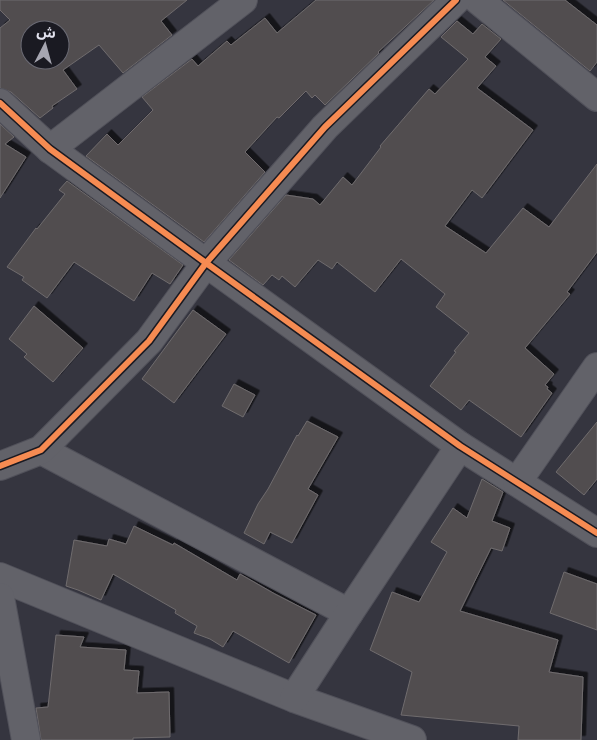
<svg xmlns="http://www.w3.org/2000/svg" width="597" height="740" viewBox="0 0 597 740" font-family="Helvetica,'Noto Sans Arabic',sans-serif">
	<defs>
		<filter id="shadow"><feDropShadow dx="4.5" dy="-4.5" stdDeviation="0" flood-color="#0009"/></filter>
	</defs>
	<rect width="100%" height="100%" fill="#35353f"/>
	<g fill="#514e50" stroke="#6f6b6d" fill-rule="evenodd" filter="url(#shadow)">
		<path d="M0,0H187L161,21L172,35L123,73L99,45L63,70L77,89L52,106L53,108L40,118L11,92L0,88V28L10,20L0,10ZM30,30H60V60H30Z"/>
		<polygon points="316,0 434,0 378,52 379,53 325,105 315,95 312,98 306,91 279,118 277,117 245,152 265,172 204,242 86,156 107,134 118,145 153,110 142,97 192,59 198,66 227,41 231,45 265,18 277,33"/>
		<polygon points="503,0 565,0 597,25 597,62 590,71"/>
		<polygon points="457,21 473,34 482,24 501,39 485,57 496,66 477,88 533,130 482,198 472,190 445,226 486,253 523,208 549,227 597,164 597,252 567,292 570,294 525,348 554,374 545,385 548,387 547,389 552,393 521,437 469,400 461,410 430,386 456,352 454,351 469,333 436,307 445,294 401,259 375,292 337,262 332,269 318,260 295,287 282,276 279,280 272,275 263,285 229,260 286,195 313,199 320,205 343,177 352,185 381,147 380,146 429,89 435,94 468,59 441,37"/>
		<polygon points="0,124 14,137 5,144 26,157 0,198"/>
		<polygon points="67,181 183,265 170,284 152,273 134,301 74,262 47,298 22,280 24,277 7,267 36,228 37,229 65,194 59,190"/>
		<polygon points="34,306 83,348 53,382 24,357 27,354 9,339"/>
		<polygon points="193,310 226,334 174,403 142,379"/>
		<polygon points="234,384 255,395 243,417 222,406"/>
		<polygon points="307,421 338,437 308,489 318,495 292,543 270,532 264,544 244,533 258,504 268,489 297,435 298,436"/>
		<polygon points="597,422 597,479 584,495 556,472"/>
		<polygon points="482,479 503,492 492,521 510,528 502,551 491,548 460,611 558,640 549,672 583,677 581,740 518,740 519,726 401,715 412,672 370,650 392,592 419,602 447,552 431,542 453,508 467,518"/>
		<polygon points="134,526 173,545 174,543 237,580 240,574 275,594 316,615 289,663 233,631 223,647 210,639 194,633 197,626 175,613 176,610 113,574 101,600 78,590 66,586 74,540 107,546 109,539 126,544"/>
		<polygon points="564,572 597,584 597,630 550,613"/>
		<polygon points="56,635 84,637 80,647 126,650 124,670 139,671 137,693 169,692 170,737 133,738 133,740 41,740 36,708 48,707"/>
	</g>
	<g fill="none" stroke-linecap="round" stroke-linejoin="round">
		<g stroke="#51515a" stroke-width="30">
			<g id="street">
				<polyline points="478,0 597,97"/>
				<polyline points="0,103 50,149 206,263 460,446 597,533"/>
				<polyline points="50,149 243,0"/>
				<polyline points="41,450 349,613"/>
				<polyline points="0,466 41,450 149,341 206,263 325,127 456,0"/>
				<polyline points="517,482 597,367"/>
				<polyline points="0,577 294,698 412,740"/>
				<polyline points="0,597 26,740"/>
				<polyline points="294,698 349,613 460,446"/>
			</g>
		</g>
		<use href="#street" stroke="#626269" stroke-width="28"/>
		<g stroke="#1a1a22" stroke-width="9">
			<g id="cycleway">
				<polyline points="0,103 50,149 206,263 460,446 597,533"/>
				<polyline points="0,466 41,450 149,341 206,263 325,127 456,0"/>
			</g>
		</g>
		<use href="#cycleway" stroke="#f68b52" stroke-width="6"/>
	</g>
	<g transform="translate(45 45) rotate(6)"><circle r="24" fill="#1a1a22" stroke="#6a6a74"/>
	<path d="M0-4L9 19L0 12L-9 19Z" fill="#a6a6b1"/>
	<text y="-8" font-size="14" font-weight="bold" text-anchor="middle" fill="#e3e3ef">ش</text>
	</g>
</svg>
